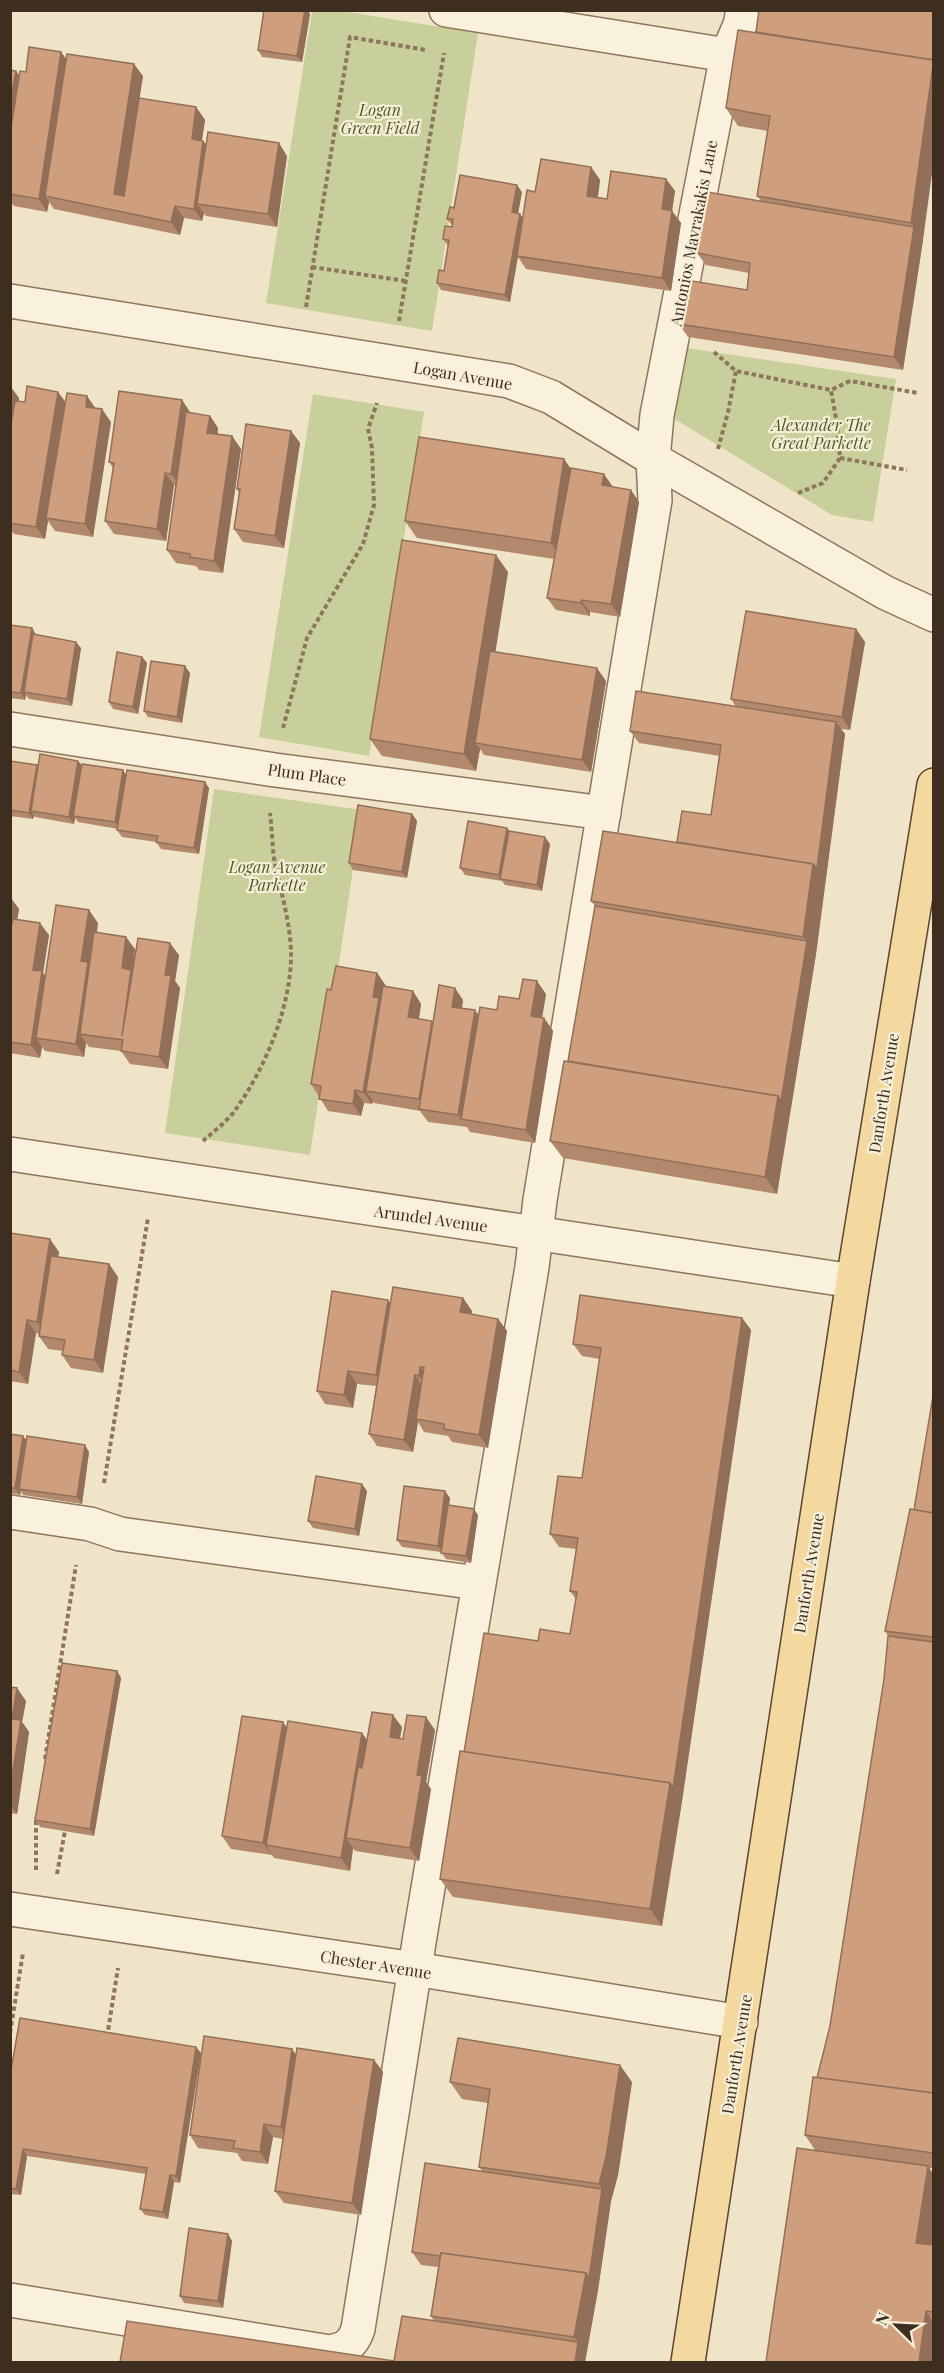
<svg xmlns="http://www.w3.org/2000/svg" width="944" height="2373" viewBox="0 0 944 2373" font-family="'Playfair Display',serif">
	<rect width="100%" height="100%" fill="#f0e4c8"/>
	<g fill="#c9cf9b">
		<polygon points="312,11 342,11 478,33 432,331 266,303"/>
		<polygon points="686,348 896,379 873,522 832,515 673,418"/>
		<polygon points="313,394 424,412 369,756 259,737"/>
		<polygon points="214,789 362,810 310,1155 165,1133"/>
	</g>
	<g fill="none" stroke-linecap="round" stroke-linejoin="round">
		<g stroke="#8d765c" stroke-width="36">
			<g id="minor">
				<polyline points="446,10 727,55"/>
				<polyline points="10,301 509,381 551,397 653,459 886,593 934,615"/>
				<polyline points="10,729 275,770 604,813"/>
				<polyline points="10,1154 853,1281"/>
				<polyline points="10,1512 90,1524 120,1534 478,1583"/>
				<polyline points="10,1909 415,1969 741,2022"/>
				<path d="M10,2300L330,2352C346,2349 353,2344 358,2329L420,1936L532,1267L540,1200L655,500L653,459L657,415L727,55L740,25L743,10"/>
			</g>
		</g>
		<g stroke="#5b4430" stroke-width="36">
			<polyline id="major" points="688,2362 853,1281 934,785"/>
		</g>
		<g stroke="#8d765c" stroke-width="4" stroke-dasharray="4.5 3" stroke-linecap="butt">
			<polyline points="312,267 406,281"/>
			<polyline points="306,307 350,37 426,50"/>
			<polyline points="399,321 444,53"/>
			<polyline points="714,352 736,371 831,390 850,381 918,393"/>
			<polyline points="718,449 728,412 736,371"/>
			<polyline points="840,458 907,470"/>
			<polyline points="798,493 823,483 840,458 837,424 831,390"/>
			<polyline points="283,728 307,638 363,544 374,505 372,448 368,429 377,403"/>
			<path d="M203,1141C214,1131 228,1121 236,1109C266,1067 292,1004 291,952C290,920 280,889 274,858C272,843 272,828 270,813"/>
			<polyline points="104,1483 148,1218"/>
			<polyline points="45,1759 76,1565"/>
			<polyline points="36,1870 36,1817"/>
			<polyline points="57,1874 65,1831"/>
			<polyline points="10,2033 23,1953"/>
			<polyline points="107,2037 118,1968"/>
		</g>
		<use href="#minor" stroke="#faf1dc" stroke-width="33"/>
		<use href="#major" stroke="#f3d9a0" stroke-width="33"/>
	</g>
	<g fill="#b2896c">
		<polygon points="264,10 307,10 310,14 302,62 262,57 258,50"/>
		<polygon points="933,10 923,240 903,370 688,337 679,324 747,290 749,273 706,265 697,253 761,201 757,196 768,131 738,126 726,108 756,32"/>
		<polygon points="61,52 66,59 143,76 139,98 196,107 205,120 202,140 206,144 287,156 277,227 206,216 204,213 202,221 184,218 180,235 54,209 49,202 47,212 14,206 10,201 10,70 16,71 19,75"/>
		<polygon points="591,167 600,180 598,197 607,199 666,179 675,191 672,211 681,223 671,291 526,269 518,257 510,302 441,290 437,283 444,271 448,246 443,239 452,227 452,225 447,219 454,208 522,192 518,213 520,214 523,218 535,192"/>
		<polygon points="10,386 19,398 18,401 25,402 65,402 96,408 111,422 93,537 55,531 48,521 45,539 14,534 10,529"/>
		<polygon points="182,400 190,413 210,416 218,428 218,434 232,436 241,449 223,573 199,570 196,566 176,563 167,550 176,486 174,485 166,541 114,534 105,521 113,468 109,462"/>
		<polygon points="291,431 300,443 284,548 243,542 234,529 239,493 237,489"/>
		<polygon points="564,459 571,469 613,487 639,502 620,617 590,612 590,616 556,610 547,598 554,559 417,538 405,521"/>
		<polygon points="508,572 495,652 606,681 591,772 484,755 480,749 476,771 382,756 370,739"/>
		<polygon points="10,625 32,628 36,635 81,648 72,706 29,699 26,695 25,700 10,698"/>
		<polygon points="856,629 865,642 850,730 841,729 845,734 816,954 777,1194 563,1158 550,1141 568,1061 595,906 591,901 677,842 711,815 720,756 639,743 630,731 736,707 731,699"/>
		<polygon points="142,657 147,663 138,714 113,709 109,702"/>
		<polygon points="190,673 182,723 148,717 144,711"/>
		<polygon points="10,761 38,767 78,761 82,766 123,770 126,775 209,788 199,854 161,849 156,842 122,837 117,830 118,829 78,822 75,818 74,824 35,817 34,816 33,819 10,816"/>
		<polygon points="412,814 417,821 407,878 353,870 349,863"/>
		<polygon points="510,831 550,844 542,891 505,885 502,881 465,875 460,868"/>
		<polygon points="10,897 19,909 17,920 49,935 43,973 46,976 98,923 97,933 135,949 133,972 179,955 175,981 180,988 168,1069 130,1064 121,1051 89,1047 86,1043 84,1057 45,1051 42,1047 40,1058 10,1053"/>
		<polygon points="377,973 386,986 413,991 421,1004 419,1019 433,1022 463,1000 462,1008 479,1015 497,1010 519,999 546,994 542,1018 544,1018 553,1031 535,1143 470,1132 467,1127 428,1122 420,1111 374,1103 373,1101 372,1104 364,1103 361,1116 328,1111 311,1084 331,990"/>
		<polygon points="10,1233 59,1252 58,1257 109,1264 118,1277 103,1373 71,1368 62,1355 63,1351 48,1349 39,1336 40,1334 36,1333 28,1384 10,1381"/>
		<polygon points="463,1298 472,1311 471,1314 498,1319 507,1331 488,1448 452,1442 448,1436 424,1432 418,1422 413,1452 377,1446 369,1434 376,1386 357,1384 353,1408 325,1404 317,1391 388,1300 390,1303"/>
		<polygon points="742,1318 751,1330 682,1801 662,1926 453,1897 440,1879 464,1752 538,1641 570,1634 576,1599 570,1591 576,1549 559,1547 550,1534 582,1478 600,1359 582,1356 573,1344"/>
		<polygon points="933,1396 933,2168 929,2168 933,2174 933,2362 815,2150 805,2135 817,2078 830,2026 884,1679 888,1636 885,1631 914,1510"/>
		<polygon points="10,1434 26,1440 89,1452 82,1504 23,1495 21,1491 20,1495 10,1493"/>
		<polygon points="367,1491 359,1536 313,1528 308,1521"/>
		<polygon points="450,1498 449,1505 478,1515 471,1563 446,1559 441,1552 402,1547 397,1540"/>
		<polygon points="117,1671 121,1678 94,1836 40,1827 35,1820"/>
		<polygon points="10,1687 26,1701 22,1722 29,1732 17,1814 10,1813"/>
		<polygon points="287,1727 362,1733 367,1740 402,1727 400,1738 403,1739 435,1730 426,1782 431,1789 419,1861 355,1851 353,1848 350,1871 274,1858 272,1855 231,1849 222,1836"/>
		<polygon points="201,2053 180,2183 174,2182 168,2219 145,2215 140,2209 146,2174 27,2156 21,2195 10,2194 10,2076"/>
		<polygon points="296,2055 374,2060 383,2072 361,2215 284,2203 275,2191 283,2139 273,2137 268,2164 242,2161 237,2153 198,2148 190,2135"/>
		<polygon points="450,2082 632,2082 618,2175 611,2201 598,2290 585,2362 120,2362 394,2361 434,2321 431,2316 438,2267 421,2265 412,2252 483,2172 479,2167 488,2103 462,2099"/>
		<polygon points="228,2234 232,2241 223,2308 184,2303 180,2296"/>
	</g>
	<g fill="#916f58">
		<polygon points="305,10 307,10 310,14 302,62 297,56"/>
		<polygon points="61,52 70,64 45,196 49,202 47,212 39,199"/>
		<polygon points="134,64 143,76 123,207 114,194"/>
		<polygon points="933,65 933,166 923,240 911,223"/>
		<polygon points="16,71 25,84 10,165 10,103"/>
		<polygon points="196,107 205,120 200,151 192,139"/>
		<polygon points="203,141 212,153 197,204 204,213 202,221 194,209"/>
		<polygon points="279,143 287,156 277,227 268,214"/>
		<polygon points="591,167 600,180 596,209 587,196"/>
		<polygon points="666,179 675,191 672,211 681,223 671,291 662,278 662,209"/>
		<polygon points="517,185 522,192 517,219 512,212"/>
		<polygon points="175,206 184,218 180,235 171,222"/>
		<polygon points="520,214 524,220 510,302 505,295"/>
		<polygon points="914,227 923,240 903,370 894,357"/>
		<polygon points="10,386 19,398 18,414 10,456"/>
		<polygon points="58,392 67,404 46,518 48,521 45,539 36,527"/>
		<polygon points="87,396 96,409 86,407"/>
		<polygon points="182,400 190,412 180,486 171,474"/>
		<polygon points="102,409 111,422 93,537 85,524"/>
		<polygon points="210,416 218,428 216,446 207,433"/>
		<polygon points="291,431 300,443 284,548 275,536"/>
		<polygon points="232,436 241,449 223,573 214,561"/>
		<polygon points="564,459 576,477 563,560 551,543"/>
		<polygon points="165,473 174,485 166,541 157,529"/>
		<polygon points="604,474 613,487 602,485"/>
		<polygon points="631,490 639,502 620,617 611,604"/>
		<polygon points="496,555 508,572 481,744 475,743 480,749 476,771 464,754"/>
		<polygon points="581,600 590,612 590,616 581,603"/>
		<polygon points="32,628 36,635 24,692 26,695 25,700 21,693"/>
		<polygon points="856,629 865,642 850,730 842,717"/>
		<polygon points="76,642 81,648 72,706 67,699"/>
		<polygon points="142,657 147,663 138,714 133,707"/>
		<polygon points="185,666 190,673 182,723 177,717"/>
		<polygon points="597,668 606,681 591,772 582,760"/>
		<polygon points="836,722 845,734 816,954 777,1194 765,1177 778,1096 807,941 803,937 813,864"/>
		<polygon points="78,761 83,767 73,816 75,818 74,824 69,817"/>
		<polygon points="37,765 41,771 31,811 34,816 33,819 29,813"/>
		<polygon points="123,770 127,777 119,829 115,822"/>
		<polygon points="205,782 209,788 199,854 194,848"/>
		<polygon points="412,814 417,821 407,878 402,872"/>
		<polygon points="507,828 512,834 502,879 499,875"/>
		<polygon points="545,837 550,844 542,891 537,885"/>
		<polygon points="10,897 19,909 10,964"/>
		<polygon points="89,910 98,923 80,1034 86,1043 84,1057 76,1044 81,961"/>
		<polygon points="40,923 49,935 43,973 51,984 36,1038 42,1047 40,1058 31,1045 33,970"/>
		<polygon points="126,937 135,949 132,971 140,982 131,1049 122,968"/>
		<polygon points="170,943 179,955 175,981 180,988 168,1069 159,1057 165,975"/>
		<polygon points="377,973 386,986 366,1091 373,1101 372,1104 363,1092 373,997"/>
		<polygon points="537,981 546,994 540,1029 531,1016"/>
		<polygon points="455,988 463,1000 460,1019 452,1007"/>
		<polygon points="413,991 421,1004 417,1029 408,1017"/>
		<polygon points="475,1010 484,1023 462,1119 458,1115"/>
		<polygon points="544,1018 553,1031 535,1143 526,1130"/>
		<polygon points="432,1021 441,1033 427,1110 419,1099"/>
		<polygon points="355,1090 364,1103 361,1116 353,1104"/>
		<polygon points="50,1239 59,1252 46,1335 37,1322"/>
		<polygon points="109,1264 118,1277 103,1373 94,1360"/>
		<polygon points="463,1298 472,1311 469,1325 460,1312"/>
		<polygon points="388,1300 397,1312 385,1387 376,1375"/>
		<polygon points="742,1318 751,1330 682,1801 662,1926 650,1909"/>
		<polygon points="498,1319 507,1331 488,1448 479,1435"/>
		<polygon points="27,1320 36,1333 28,1384 19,1372"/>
		<polygon points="420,1367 429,1379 428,1388 419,1376"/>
		<polygon points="348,1371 357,1384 353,1408 344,1395"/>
		<polygon points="415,1375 423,1388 416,1419 418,1422 413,1452 404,1440"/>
		<polygon points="23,1436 28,1442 19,1489 21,1491 20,1495 15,1488"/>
		<polygon points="85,1445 89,1452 82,1504 77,1497"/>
		<polygon points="362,1484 367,1491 359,1536 355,1529"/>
		<polygon points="445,1491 450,1498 443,1552 438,1546"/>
		<polygon points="474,1509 478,1515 471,1563 466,1556"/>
		<polygon points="117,1671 121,1678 94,1836 90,1829"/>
		<polygon points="17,1688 26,1701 22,1722 29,1732 17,1814 10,1804 12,1719"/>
		<polygon points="393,1715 402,1727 398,1749 390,1737"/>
		<polygon points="426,1717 435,1730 426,1782 431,1789 419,1861 410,1848 417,1775"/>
		<polygon points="283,1722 292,1735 266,1845 272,1855 263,1843"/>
		<polygon points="362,1733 371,1746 346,1838 353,1848 350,1871 341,1858"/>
		<polygon points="196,2047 201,2053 180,2183 176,2176"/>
		<polygon points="292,2049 301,2062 289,2140 281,2127"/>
		<polygon points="374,2060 383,2072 361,2215 352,2203"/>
		<polygon points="620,2065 632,2082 618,2175 611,2201 599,2184"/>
		<polygon points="264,2124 273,2137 268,2164 260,2152"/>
		<polygon points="23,2149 27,2156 21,2195 16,2189"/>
		<polygon points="928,2166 933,2174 933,2247 916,2243"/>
		<polygon points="170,2175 174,2182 168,2219 163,2212"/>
		<polygon points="602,2189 611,2201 598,2290 585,2362 575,2362 578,2342 574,2337"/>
		<polygon points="228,2234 232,2241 223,2308 218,2301"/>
		<polygon points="926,2311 933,2322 933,2362 919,2362"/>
	</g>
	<g fill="#cf9f7d" stroke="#916f58" stroke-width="1.5">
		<polygon points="264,10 305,10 297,56 258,50"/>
		<polygon points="759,10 933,10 933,60 756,32"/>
		<polygon points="738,30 933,60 933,65 911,223 757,196 770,116 726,108"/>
		<polygon points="29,47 61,52 39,199 10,194 10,134 20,71 26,72"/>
		<polygon points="67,54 134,64 114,194 124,196 139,98 196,107 192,139 203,141 194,209 175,206 171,222 45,196"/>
		<polygon points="10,70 16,71 10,103"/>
		<polygon points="208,132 279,143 268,214 197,204"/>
		<polygon points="541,159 591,167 587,196 607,199 611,171 666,179 662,209 672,211 662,278 517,256 527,190 535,192"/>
		<polygon points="460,175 517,185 512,212 520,214 505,295 437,283 439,270 444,271 449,240 443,239 445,226 452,227 453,219 447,219 450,207 454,208"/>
		<polygon points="707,192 914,227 894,357 679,324 686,280 747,290 750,263 697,253"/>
		<polygon points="27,386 58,392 36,527 10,523 10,430 15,401 25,402"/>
		<polygon points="119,391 182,400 171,474 165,473 157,529 105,521 114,463 109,462"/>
		<polygon points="67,393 87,396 86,407 102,409 85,524 46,518"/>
		<polygon points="186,412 210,416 207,433 232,436 214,561 190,557 190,554 167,550"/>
		<polygon points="246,424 291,431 275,536 234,529 240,489 237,489"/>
		<polygon points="419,437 564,459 551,543 405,521"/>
		<polygon points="571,468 604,474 602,485 631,490 611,604 581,600 581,603 547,598"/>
		<polygon points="402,540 496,555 464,754 370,739"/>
		<polygon points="746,611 856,629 842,717 731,699"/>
		<polygon points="10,625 32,628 21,693 10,692"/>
		<polygon points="33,634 76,642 67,699 24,692"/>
		<polygon points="490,651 597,668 582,760 475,743"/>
		<polygon points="117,652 142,657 133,707 109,702"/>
		<polygon points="151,661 185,666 177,717 144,711"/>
		<polygon points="636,691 836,722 817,868 813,864 677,842 682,811 711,815 721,745 630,731"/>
		<polygon points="40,754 78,761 69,817 31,811"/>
		<polygon points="10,761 37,765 29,813 10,810"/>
		<polygon points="82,764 123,770 115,822 73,816"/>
		<polygon points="127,770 205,782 194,848 156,842 158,836 117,830"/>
		<polygon points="358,805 412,814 402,872 349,863"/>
		<polygon points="468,821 507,828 499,875 460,868"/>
		<polygon points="509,831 545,837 537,885 500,879"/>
		<polygon points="603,831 813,864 803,937 591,901"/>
		<polygon points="56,905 89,910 81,961 88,962 76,1044 36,1038"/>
		<polygon points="595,906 807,941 781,1101 778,1096 568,1061"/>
		<polygon points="13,919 40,923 33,970 42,971 31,1045 10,1042 10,932"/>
		<polygon points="94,932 126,937 122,968 131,970 122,1036 138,938 170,943 165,975 171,975 159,1057 121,1051 123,1040 80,1034"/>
		<polygon points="336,966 377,973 373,997 379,998 363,1092 355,1090 353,1104 319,1099 321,1086 311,1084 327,989 331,990"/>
		<polygon points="523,979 537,981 531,1016 544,1018 526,1130 461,1119 480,1007 497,1010 499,996 519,999"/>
		<polygon points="439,985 455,988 452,1007 475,1010 458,1115 419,1109"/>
		<polygon points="383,986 413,991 408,1017 432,1021 419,1099 366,1091"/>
		<polygon points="564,1061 778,1096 765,1177 550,1141"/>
		<polygon points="10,1233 50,1239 37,1322 27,1320 19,1372 10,1370"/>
		<polygon points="51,1256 109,1264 94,1360 62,1355 65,1340 39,1336"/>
		<polygon points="393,1287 463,1298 460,1312 498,1319 479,1435 444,1429 444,1424 416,1419 424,1367 420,1367 419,1376 415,1375 404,1440 369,1434"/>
		<polygon points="332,1291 388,1300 376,1375 348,1371 344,1395 317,1391"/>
		<polygon points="580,1295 742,1318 673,1788 670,1783 464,1752 484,1633 538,1641 540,1629 570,1634 577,1592 570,1591 578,1538 550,1534 558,1476 582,1478 601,1348 573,1344"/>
		<polygon points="933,1396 933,1513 914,1510"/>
		<polygon points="10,1434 23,1436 15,1488 10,1488"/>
		<polygon points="27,1436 85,1445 77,1497 19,1489"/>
		<polygon points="316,1476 362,1484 355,1529 308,1521"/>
		<polygon points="404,1486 445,1491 438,1546 397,1540"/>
		<polygon points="448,1505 474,1509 466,1556 441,1553"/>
		<polygon points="910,1509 933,1513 933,1637 885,1631"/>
		<polygon points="888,1636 933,1642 933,2093 817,2078 830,2026 884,1679"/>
		<polygon points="62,1663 117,1671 90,1829 35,1820"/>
		<polygon points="10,1687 17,1688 12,1719 21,1720 10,1789"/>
		<polygon points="372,1712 393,1715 390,1737 403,1739 407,1715 426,1717 417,1775 422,1776 410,1848 346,1838 358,1767 362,1768"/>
		<polygon points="242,1716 283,1722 263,1843 222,1836"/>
		<polygon points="288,1721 362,1733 341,1858 266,1845"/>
		<polygon points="460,1751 670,1783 650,1909 440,1879"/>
		<polygon points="20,2018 196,2047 176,2176 170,2175 163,2212 140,2209 147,2168 23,2149 16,2189 10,2188 10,2076"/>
		<polygon points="204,2036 292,2049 281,2127 264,2124 260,2152 233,2148 235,2141 190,2135"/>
		<polygon points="458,2038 620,2065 606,2157 599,2184 479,2167 490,2089 450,2082"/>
		<polygon points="297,2048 374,2060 352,2203 275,2191"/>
		<polygon points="813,2077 933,2093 933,2153 805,2135"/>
		<polygon points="797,2148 928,2166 916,2243 933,2245 933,2312 926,2311 919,2362 766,2362"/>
		<polygon points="425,2163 602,2189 589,2278 586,2273 441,2253 440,2256 412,2252"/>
		<polygon points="189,2228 228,2234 218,2301 180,2296"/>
		<polygon points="441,2253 586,2273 574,2337 431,2316"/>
		<polygon points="402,2316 578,2342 575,2362 120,2362 127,2321 394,2361"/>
	</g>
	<g text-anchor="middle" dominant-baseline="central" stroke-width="4.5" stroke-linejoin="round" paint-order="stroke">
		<g font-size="16" font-style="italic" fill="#4d5a26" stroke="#f7eed8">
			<text x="380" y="109">Logan<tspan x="380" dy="18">Green Field</tspan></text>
			<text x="821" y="424">Alexander The<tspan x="821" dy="18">Great Parkette</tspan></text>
			<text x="277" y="866">Logan Avenue<tspan x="277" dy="18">Parkette</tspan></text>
		</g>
		<g font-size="16" fill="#3d2e20" stroke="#f7eed8">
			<text transform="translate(693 233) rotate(-79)">Antonios Mavrakakis Lane</text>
			<text transform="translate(463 375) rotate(10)">Logan Avenue</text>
			<text transform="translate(307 774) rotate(8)">Plum Place</text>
			<text transform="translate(883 1093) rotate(-81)">Danforth Avenue</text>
			<text transform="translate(431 1218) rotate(8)">Arundel Avenue</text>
			<text transform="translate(808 1573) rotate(-81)">Danforth Avenue</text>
			<text transform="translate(376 1964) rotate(9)">Chester Avenue</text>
			<text transform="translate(736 2054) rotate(-81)">Danforth Avenue</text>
		</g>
	</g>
	<rect width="944" height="2373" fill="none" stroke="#3d2e20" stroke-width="24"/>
	<g transform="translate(896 2325) rotate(294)" stroke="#f7eed8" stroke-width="4.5" paint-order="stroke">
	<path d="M0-4.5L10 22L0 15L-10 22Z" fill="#3d2e20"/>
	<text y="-9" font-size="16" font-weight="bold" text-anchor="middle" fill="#3d2e20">N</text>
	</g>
</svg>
